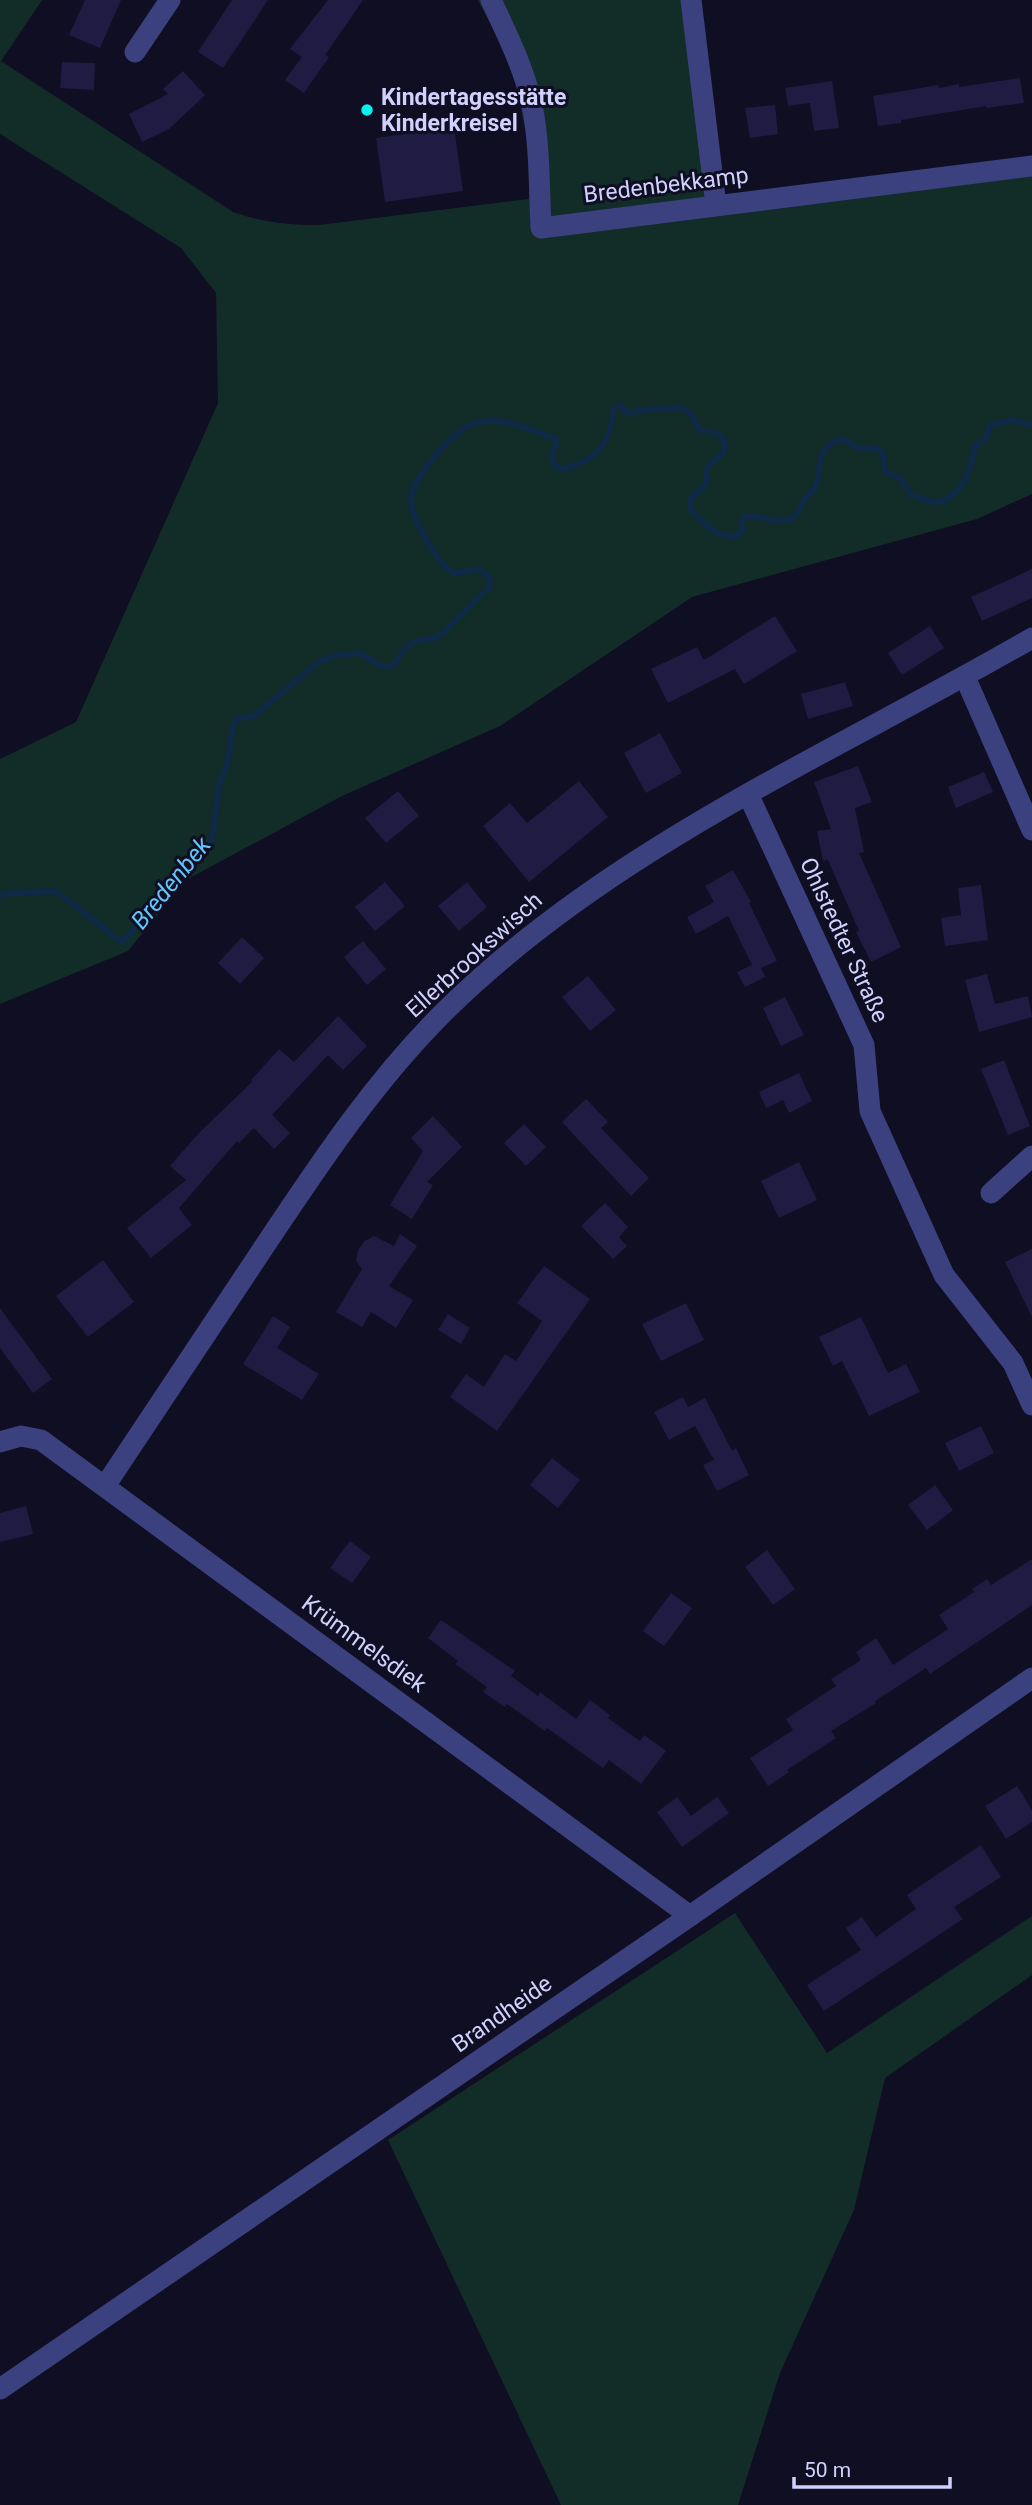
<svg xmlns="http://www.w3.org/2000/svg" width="1032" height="2505" viewBox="0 0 1032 2505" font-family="Roboto,sans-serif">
	<rect width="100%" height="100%" fill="#0f0e22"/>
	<g fill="#122c28">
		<path d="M0,0H42L1,61L233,212C262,222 288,225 319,225L529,199L530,154L513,67L478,0H689L716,205L1032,166V494L977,519L692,597L500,726L342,796L186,880L128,951L0,1004V759L76,722L218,403L216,293L181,248L0,134Z"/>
		<polygon points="735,1913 827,2053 1032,1916 1032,1975 885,2078 854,2210 780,2373 738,2505 561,2505 388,2140"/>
	</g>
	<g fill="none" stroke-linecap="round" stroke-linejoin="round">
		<path stroke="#0f2a46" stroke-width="6" d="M0,894L56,891L122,942L212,840L219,784L227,764L233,726L238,718L254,716L320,661L338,655L358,653L385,667H392L407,646L419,640L431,639L443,633L489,587L490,579C472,553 462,590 441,562C431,549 410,516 411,499C412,479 451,433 470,425C474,423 481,422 486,421C508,419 533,431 554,438L557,441L552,453V462L559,469C595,463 610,445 613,411L620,405L628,414C649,405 660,412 682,407L691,414L699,429L718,434L726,443L723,453L706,468V484L691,498L690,510C706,523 714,538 737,536L743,530L741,522L744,516C758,514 774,524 788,520C799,516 800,507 805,499C808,494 814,492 815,487C823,466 814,445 844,439L858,449H877L883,454L885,472L900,478L910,494L935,503C963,497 971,471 975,446L986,438L990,425L1012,420L1032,425"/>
	</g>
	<g fill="#1f1b42">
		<polygon points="85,0 121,0 100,48 69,35"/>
		<polygon points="232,0 268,0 223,68 198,52"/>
		<polygon points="328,0 363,0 325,55 329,57 304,93 285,80 302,57 290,49"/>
		<polygon points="62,62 95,63 94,90 60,88"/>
		<polygon points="183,71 205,95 169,129 142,142 129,114 168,94 163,89"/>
		<polygon points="1020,78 1024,103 986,108 986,106 901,120 901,123 878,126 873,96 938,85 939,88 959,84 959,87"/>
		<polygon points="832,81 839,128 814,131 810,103 788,106 785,88"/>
		<polygon points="775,105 778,134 750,138 745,108"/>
		<polygon points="454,127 463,191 385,202 376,138"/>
		<polygon points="1032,569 1032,598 982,621 971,597"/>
		<polygon points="775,616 797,651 744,684 735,669 668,703 651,669 697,647 704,660"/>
		<polygon points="930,626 944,648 902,675 888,653"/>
		<polygon points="845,682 853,706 808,719 801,694"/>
		<polygon points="660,733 682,773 646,793 624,753"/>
		<polygon points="858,766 872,802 855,808 864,852 859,853 901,947 871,962 856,932 859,931 828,860 823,861 817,831 831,829 814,782"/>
		<polygon points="984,772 993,792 956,808 948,787"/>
		<polygon points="579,781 608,817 529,882 483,826 510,803 527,823"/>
		<polygon points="398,791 419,816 386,843 365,818"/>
		<polygon points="733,870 751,902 749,903 777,961 761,968 765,977 745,987 737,972 752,965 728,916 696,934 687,917 714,902 705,886"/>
		<polygon points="385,882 405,906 375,931 355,907"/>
		<polygon points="467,882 487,907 459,931 438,906"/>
		<polygon points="981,885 988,940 945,946 941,918 961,915 958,888"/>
		<polygon points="242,937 264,958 240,984 218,963"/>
		<polygon points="363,941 386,969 367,985 344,957"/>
		<polygon points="987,974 995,1004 1028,996 1032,1017 979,1032 965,980"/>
		<polygon points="588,976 616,1010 590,1031 562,997"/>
		<polygon points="785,997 804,1035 781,1046 763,1008"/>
		<polygon points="338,1016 367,1046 343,1070 328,1055 272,1115 290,1133 274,1149 254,1128 239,1143 237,1141 179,1208 192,1225 151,1258 127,1228 186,1180 170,1166 198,1134 252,1082 251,1080 279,1049 294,1062"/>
		<polygon points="1004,1060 1030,1126 1008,1135 981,1069"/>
		<polygon points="799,1073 812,1101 789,1113 783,1100 766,1108 759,1092"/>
		<polygon points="586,1099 608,1122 601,1128 649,1178 631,1196 562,1122"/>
		<polygon points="433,1116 462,1147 427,1182 433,1185 412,1219 390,1205 423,1151 411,1138"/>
		<polygon points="524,1124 546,1147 526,1166 504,1143"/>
		<polygon points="799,1162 817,1200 779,1218 761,1181"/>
		<polygon points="605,1203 628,1227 619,1237 627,1246 613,1259 581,1226"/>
		<polygon points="400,1234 417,1246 389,1286 413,1300 396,1328 371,1312 362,1327 336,1312 362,1269 356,1261 358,1250 365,1241 374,1236 394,1246"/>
		<polygon points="1032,1249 1032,1317 1005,1262"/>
		<polygon points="103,1260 134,1302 88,1337 56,1296"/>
		<polygon points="544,1266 590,1299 497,1431 450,1397 466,1374 484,1387 505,1354 516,1361 542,1321 517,1303"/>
		<polygon points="686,1303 704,1340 661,1361 642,1324"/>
		<polygon points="0,1308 52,1379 33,1393 0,1348"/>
		<polygon points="448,1314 470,1328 461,1344 438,1330"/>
		<polygon points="273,1316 290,1327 277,1348 319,1374 302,1400 243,1364"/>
		<polygon points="861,1317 888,1373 906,1364 920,1392 869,1416 842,1361 833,1366 819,1337"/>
		<polygon points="683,1397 688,1407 705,1398 732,1451 736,1448 749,1475 717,1491 703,1465 714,1460 695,1426 669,1440 654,1412"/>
		<polygon points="981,1426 994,1453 959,1471 945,1443"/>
		<polygon points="552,1458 580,1480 558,1508 530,1485"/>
		<polygon points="935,1485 953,1510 927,1530 908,1505"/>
		<polygon points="26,1506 33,1534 0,1542 0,1513"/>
		<polygon points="350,1541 371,1557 352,1583 330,1568"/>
		<polygon points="767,1550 795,1589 773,1605 745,1567"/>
		<polygon points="1032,1559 1032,1605 930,1674 926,1668 875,1701 876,1703 831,1731 836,1738 787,1770 789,1772 768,1786 750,1758 793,1730 786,1719 836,1686 831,1679 861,1660 856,1652 876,1638 893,1665 948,1629 939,1615 974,1592 972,1589 987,1579 991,1585"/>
		<polygon points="671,1593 692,1608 664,1646 643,1631"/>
		<polygon points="441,1620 515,1671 511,1676 538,1696 540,1692 576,1719 590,1700 610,1715 608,1718 640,1741 644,1735 666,1751 641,1784 609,1760 603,1768 547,1728 545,1731 507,1704 505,1707 483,1692 487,1687 455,1664 458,1661 428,1638"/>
		<polygon points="1017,1786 1032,1810 1032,1822 1006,1839 985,1806"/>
		<polygon points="677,1797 691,1816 717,1797 729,1813 682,1847 657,1812"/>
		<polygon points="981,1845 1001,1877 954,1907 963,1919 824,2011 807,1985 861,1950 846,1928 862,1917 876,1937 916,1909 907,1895"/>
	</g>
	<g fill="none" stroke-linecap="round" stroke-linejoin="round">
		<g stroke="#3b407f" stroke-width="21">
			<path d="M491,0C507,34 524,68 532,105C540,145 539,187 541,228L1032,166"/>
			<polyline points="691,0 716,205"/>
			<polyline points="135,52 170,0"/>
			<polyline points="965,677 1032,830"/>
			<polyline points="748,794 864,1045 870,1111 944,1275 1013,1363 1032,1405"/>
			<polyline points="991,1193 1032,1156"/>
			<polyline points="0,1442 21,1436 41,1440 690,1916"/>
			<path d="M105,1486C157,1407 210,1329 262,1250C318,1166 374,1081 446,1010C613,846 832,754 1032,638"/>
			<polyline points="0,2389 690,1916 1032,1678"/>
		</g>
	</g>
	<circle fill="#08f2ef" stroke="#0f0e22" stroke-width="2.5" cx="367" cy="110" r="7"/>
	<g text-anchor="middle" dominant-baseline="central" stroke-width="6" stroke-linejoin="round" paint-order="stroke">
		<g font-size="23" font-weight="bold" fill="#d1d1fd" stroke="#0f0e22" text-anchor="start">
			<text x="381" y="97">Kindertagesstätte<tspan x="381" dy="26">Kinderkreisel</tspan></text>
		</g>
		<g font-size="23" fill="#d1d1fd" stroke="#0f0e22">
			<text transform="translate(666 185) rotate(-7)">Bredenbekkamp</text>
			<text transform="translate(844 940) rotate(65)">Ohlstedter Straße</text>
			<text transform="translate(474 955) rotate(-42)">Ellerbrookswisch</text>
			<text transform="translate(364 1644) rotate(36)">Krümmelsdiek</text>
			<text transform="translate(502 2014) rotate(-35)">Brandheide</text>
		</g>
		<g font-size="24" font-style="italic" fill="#63c5fa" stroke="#0f0e22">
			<text transform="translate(171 883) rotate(-51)">Bredenbek</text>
		</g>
	</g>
	<path d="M794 2477v10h156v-10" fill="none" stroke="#d1d1fd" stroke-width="3.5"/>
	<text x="804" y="2477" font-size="21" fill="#d1d1fd" stroke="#0f0e22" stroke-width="5" paint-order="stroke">50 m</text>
</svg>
